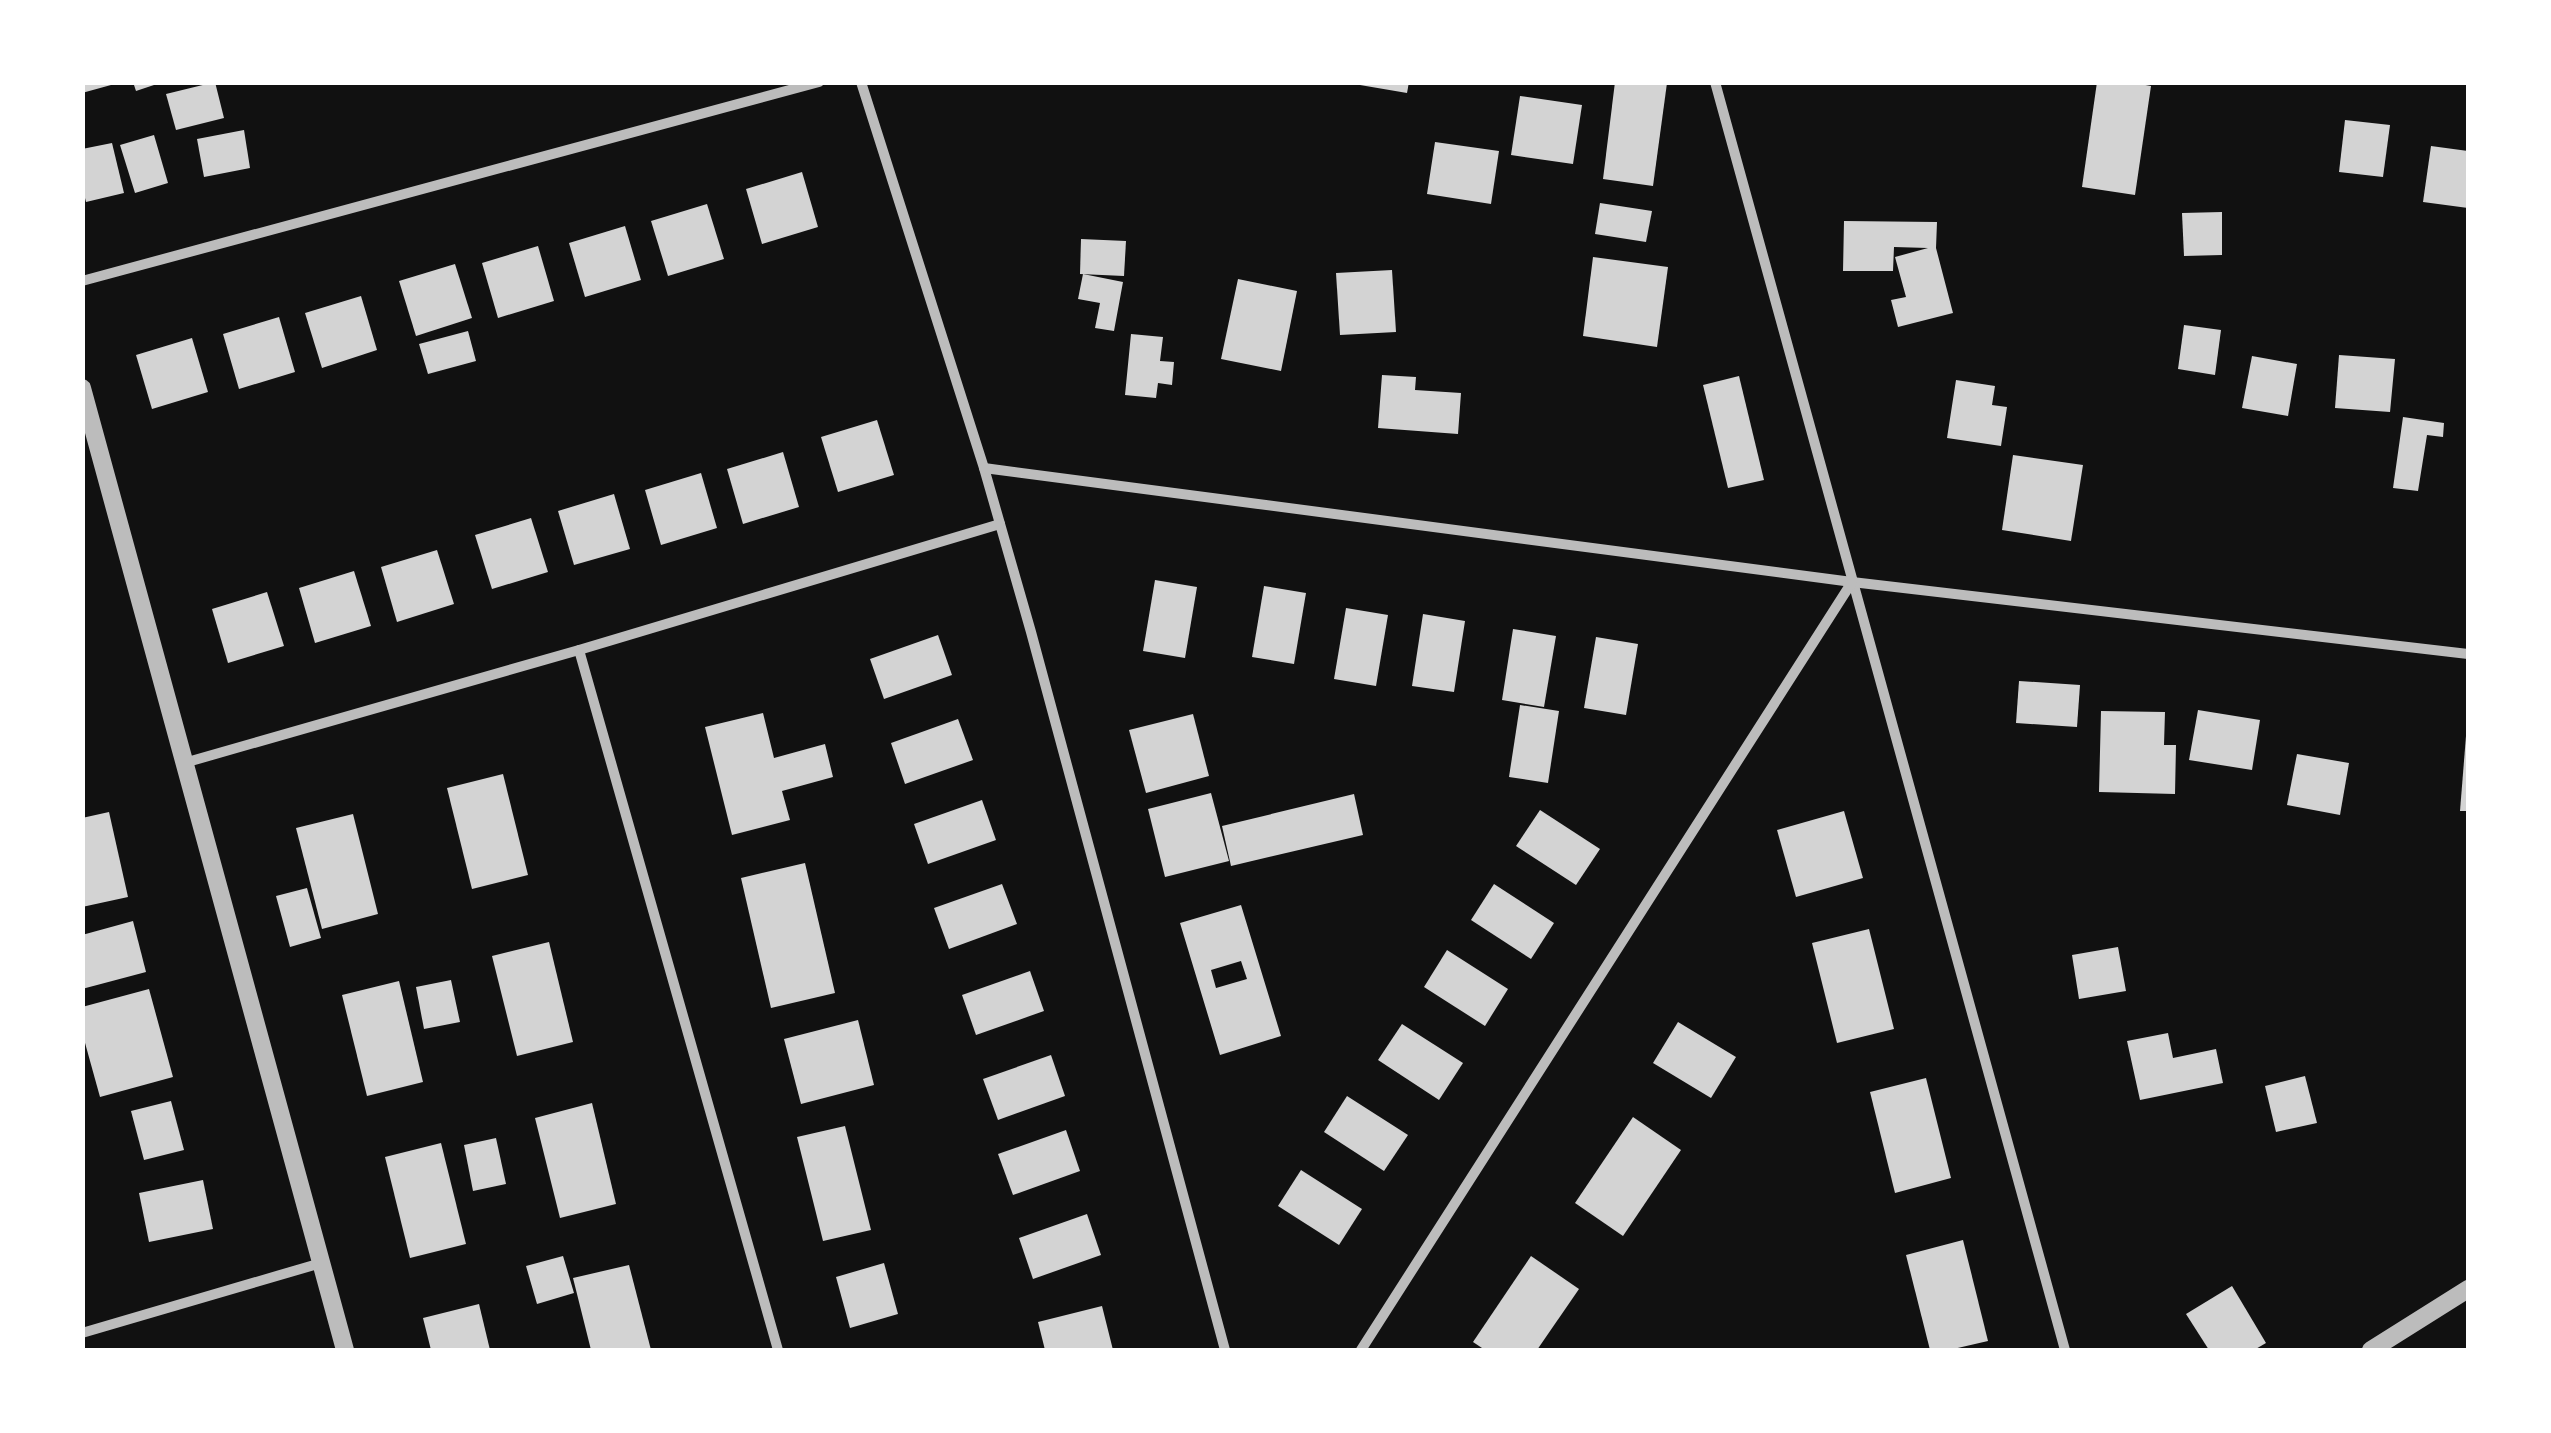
<svg xmlns="http://www.w3.org/2000/svg" width="2551" height="1433" viewBox="0 0 2551 1433" font-family="Montserrat,sans-serif">
	<rect width="100%" height="100%" fill="#111"/>
	<g fill="#d3d3d3" fill-rule="evenodd">
		<polygon points="82,82 111,82 111,85 82,93"/>
		<polygon points="133,82 160,82 160,83 136,91"/>
		<polygon points="215,82 224,118 176,130 166,94"/>
		<polygon points="1360,82 1409,82 1407,93 1360,85"/>
		<polygon points="1615,82 1667,83 1653,186 1603,179"/>
		<polygon points="2097,82 2129,82 2151,86 2135,195 2082,187"/>
		<polygon points="1520,96 1582,105 1573,164 1511,155"/>
		<polygon points="2345,120 2390,125 2383,177 2339,172"/>
		<polygon points="244,130 250,168 204,177 197,139"/>
		<polygon points="154,135 168,183 135,193 120,145"/>
		<polygon points="1435,142 1499,151 1491,204 1427,194"/>
		<polygon points="112,143 124,193 86,202 82,186 82,149"/>
		<polygon points="2431,146 2468,151 2468,208 2423,202"/>
		<polygon points="802,172 818,227 762,244 746,189"/>
		<polygon points="1600,203 1652,211 1646,242 1595,234"/>
		<polygon points="707,204 724,259 668,276 651,221"/>
		<polygon points="2222,212 2222,255 2184,256 2182,213"/>
		<polygon points="1844,221 1937,222 1936,248 1953,313 1898,327 1891,300 1906,297 1895,257 1928,248 1894,247 1893,271 1843,271"/>
		<polygon points="625,226 641,280 585,297 569,243"/>
		<polygon points="1081,239 1126,241 1124,276 1080,274"/>
		<polygon points="538,246 554,301 498,318 482,263"/>
		<polygon points="1593,257 1668,267 1657,347 1583,336"/>
		<polygon points="455,264 472,318 416,336 399,281"/>
		<polygon points="1392,270 1396,332 1340,335 1336,273"/>
		<polygon points="1083,274 1123,282 1114,331 1095,328 1100,303 1078,299"/>
		<polygon points="1238,279 1297,291 1281,371 1221,359"/>
		<polygon points="361,296 377,350 322,368 305,313"/>
		<polygon points="279,317 295,372 239,389 223,334"/>
		<polygon points="2184,325 2221,330 2215,375 2178,369"/>
		<polygon points="468,331 476,361 428,374 419,344"/>
		<polygon points="1131,334 1163,337 1160,361 1174,362 1172,385 1158,383 1156,398 1125,395"/>
		<polygon points="192,338 208,392 152,409 136,355"/>
		<polygon points="2339,355 2395,359 2390,412 2335,408"/>
		<polygon points="2252,356 2297,364 2288,416 2242,408"/>
		<polygon points="1382,375 1416,377 1415,390 1461,393 1458,434 1378,428"/>
		<polygon points="1739,376 1764,480 1728,488 1703,385"/>
		<polygon points="1956,380 1995,386 1992,405 2007,407 2001,446 1947,438"/>
		<polygon points="2403,417 2444,423 2443,437 2427,435 2418,491 2393,488"/>
		<polygon points="877,420 894,475 838,492 821,437"/>
		<polygon points="783,452 799,507 743,524 727,469"/>
		<polygon points="2013,455 2083,465 2071,541 2002,530"/>
		<polygon points="701,473 717,528 661,545 645,490"/>
		<polygon points="614,494 630,549 574,565 558,511"/>
		<polygon points="531,518 548,572 492,589 475,535"/>
		<polygon points="437,550 454,604 397,622 381,567"/>
		<polygon points="354,571 371,626 315,643 299,588"/>
		<polygon points="1155,580 1197,587 1185,658 1143,651"/>
		<polygon points="1264,586 1306,593 1294,664 1252,657"/>
		<polygon points="267,592 284,646 228,663 212,609"/>
		<polygon points="1346,608 1388,615 1376,686 1334,679"/>
		<polygon points="1423,614 1465,621 1454,692 1412,686"/>
		<polygon points="1513,629 1556,636 1544,707 1502,700"/>
		<polygon points="938,635 952,675 884,699 870,659"/>
		<polygon points="1596,637 1638,644 1626,715 1584,708"/>
		<polygon points="2019,681 2080,685 2077,727 2016,723"/>
		<polygon points="1520,705 1559,711 1548,783 1509,777"/>
		<polygon points="2198,710 2260,720 2252,770 2189,760"/>
		<polygon points="2101,711 2165,712 2164,745 2176,745 2175,794 2099,792"/>
		<polygon points="763,713 774,758 825,744 833,777 782,791 790,820 732,835 705,727"/>
		<polygon points="1193,714 1209,776 1146,793 1129,730"/>
		<polygon points="958,719 973,760 905,784 891,743"/>
		<polygon points="2466,736 2468,736 2468,811 2460,811"/>
		<polygon points="2297,754 2349,763 2340,815 2287,805"/>
		<polygon points="503,774 528,875 472,889 447,788"/>
		<polygon points="1211,793 1229,861 1165,877 1148,809"/>
		<polygon points="1354,794 1363,835 1231,866 1222,826"/>
		<polygon points="982,800 996,840 928,864 914,824"/>
		<polygon points="1540,810 1600,849 1576,885 1516,846"/>
		<polygon points="1844,811 1863,878 1796,897 1777,830"/>
		<polygon points="109,812 128,897 82,907 82,818"/>
		<polygon points="353,814 378,914 322,929 296,828"/>
		<polygon points="805,863 835,993 771,1008 741,878"/>
		<polygon points="1002,884 1017,924 949,949 934,908"/>
		<polygon points="1494,884 1554,923 1531,959 1471,920"/>
		<polygon points="307,888 321,938 290,947 276,896"/>
		<path d="M1241,905L1281,1036L1220,1055L1180,923ZM1241,961L1247,979L1216,988L1211,970Z"/>
		<polygon points="133,921 146,972 82,989 82,935"/>
		<polygon points="1869,929 1894,1029 1837,1043 1812,943"/>
		<polygon points="549,942 573,1042 517,1056 492,956"/>
		<polygon points="2118,947 2126,991 2079,999 2072,955"/>
		<polygon points="1447,950 1508,989 1485,1026 1424,987"/>
		<polygon points="1030,971 1044,1011 976,1035 962,995"/>
		<polygon points="451,980 460,1022 424,1029 416,987"/>
		<polygon points="399,981 423,1082 367,1096 342,995"/>
		<polygon points="149,989 173,1077 100,1097 82,1032 82,1007"/>
		<polygon points="858,1020 874,1085 801,1104 784,1039"/>
		<polygon points="1678,1022 1736,1057 1711,1098 1653,1063"/>
		<polygon points="1402,1024 1463,1063 1439,1100 1378,1060"/>
		<polygon points="2168,1033 2173,1058 2216,1049 2223,1083 2140,1100 2127,1041"/>
		<polygon points="1051,1055 1065,1096 998,1120 983,1079"/>
		<polygon points="2305,1076 2317,1123 2276,1132 2265,1086"/>
		<polygon points="1926,1078 1951,1178 1895,1193 1870,1092"/>
		<polygon points="1347,1096 1408,1135 1384,1171 1324,1132"/>
		<polygon points="171,1101 184,1150 144,1160 131,1111"/>
		<polygon points="592,1103 616,1204 560,1218 535,1118"/>
		<polygon points="1633,1117 1681,1150 1623,1236 1575,1203"/>
		<polygon points="845,1126 871,1230 823,1241 797,1137"/>
		<polygon points="1066,1130 1080,1171 1013,1195 998,1154"/>
		<polygon points="496,1138 506,1184 473,1191 464,1145"/>
		<polygon points="441,1143 466,1244 410,1258 385,1157"/>
		<polygon points="1301,1170 1362,1209 1339,1245 1278,1206"/>
		<polygon points="203,1180 213,1229 149,1242 139,1193"/>
		<polygon points="1087,1214 1101,1255 1033,1279 1019,1238"/>
		<polygon points="1963,1240 1988,1341 1949,1350 1930,1350 1906,1255"/>
		<polygon points="563,1256 574,1293 537,1304 526,1266"/>
		<polygon points="1531,1256 1579,1289 1537,1350 1485,1350 1473,1342"/>
		<polygon points="884,1263 898,1314 850,1328 836,1277"/>
		<polygon points="629,1265 651,1350 591,1350 573,1278"/>
		<polygon points="2232,1286 2266,1343 2254,1350 2209,1350 2186,1314"/>
		<polygon points="479,1304 490,1350 431,1350 423,1318"/>
		<polygon points="1102,1306 1113,1350 1045,1350 1038,1322"/>
	</g>
	<g fill="none" stroke-linecap="round" stroke-linejoin="round">
		<g stroke="#bcbcbc" stroke-width="10">
			<polyline points="861,82 984,468 1031,632 1225,1350"/>
			<polyline points="1715,82 2065,1350"/>
			<polyline points="82,281 819,82"/>
			<polyline points="984,468 1852,582 2468,654"/>
			<polyline points="579,650 778,1350"/>
			<polyline points="184,763 579,650 1000,524"/>
			<polyline points="82,1333 321,1263"/>
			<polyline points="1361,1350 1852,582"/>
		</g>
		<g stroke="#bcbcbc" stroke-width="18">
			<polyline points="82,388 345,1350"/>
			<polyline points="2371,1350 2468,1289"/>
		</g>
	</g>
	<rect width="2551" height="1433" fill="none" stroke="#ffffff" stroke-width="170"/>
</svg>
